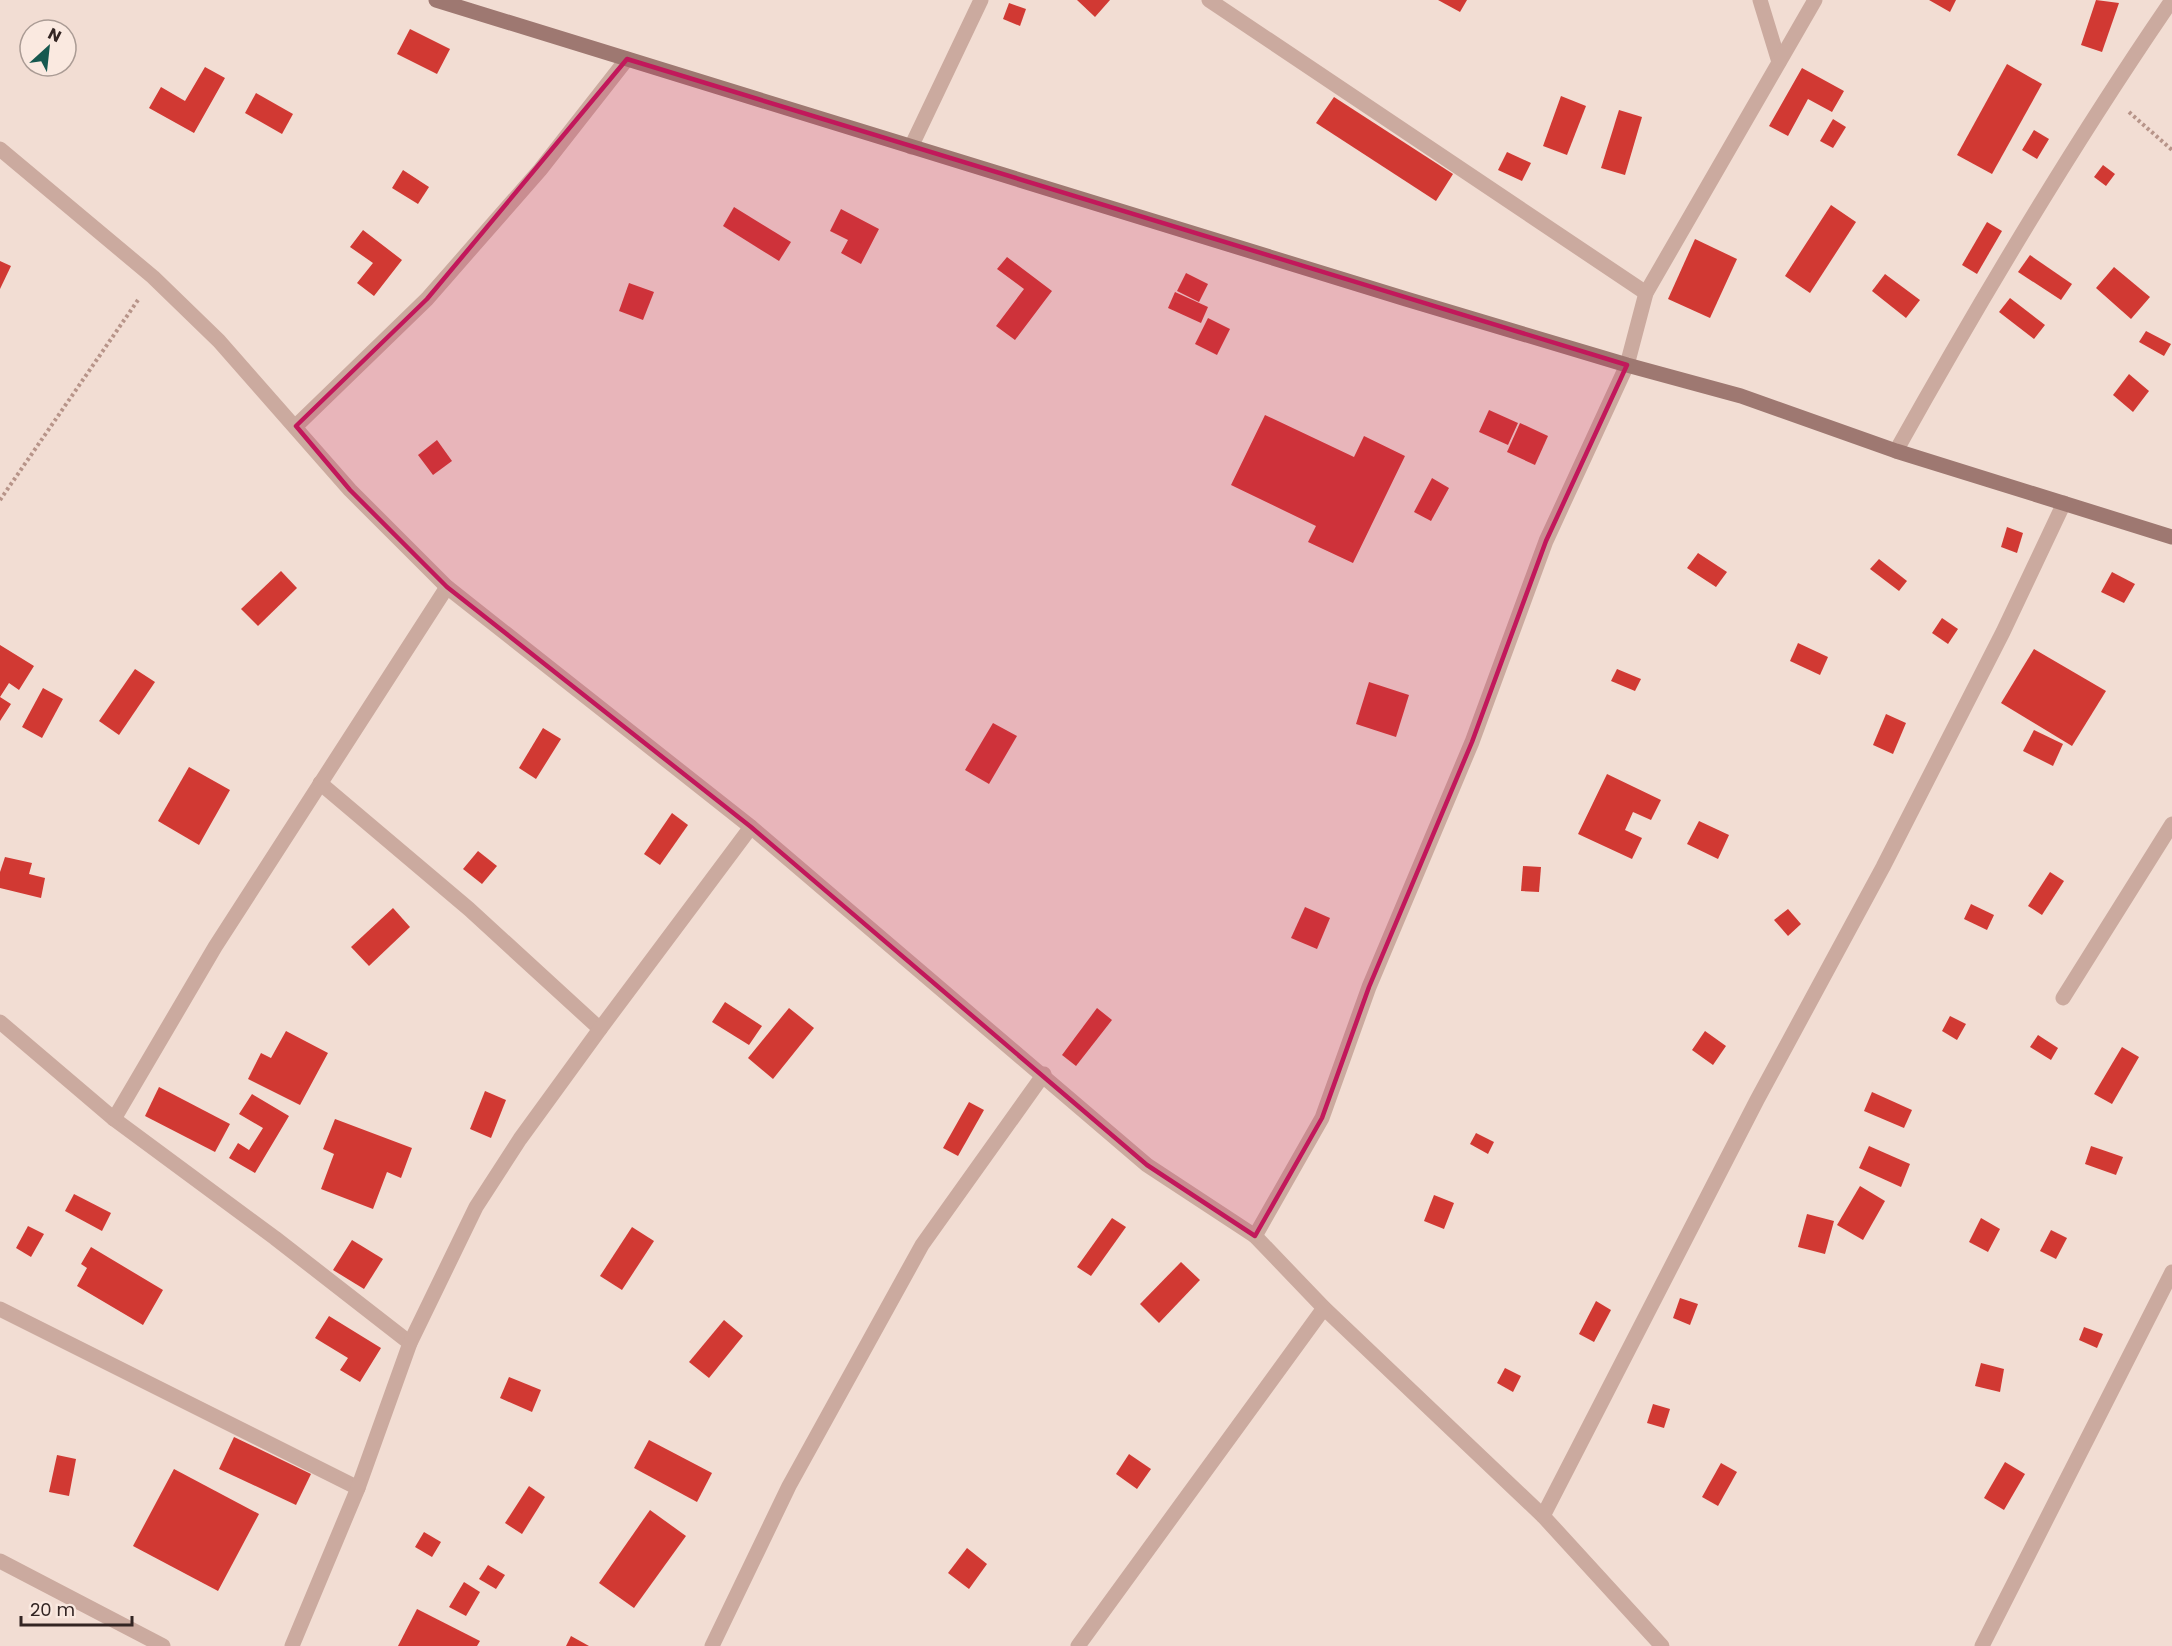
<svg xmlns="http://www.w3.org/2000/svg" width="2172" height="1646" viewBox="0 0 2172 1646" font-family="Poppins,sans-serif">
	<rect width="100%" height="100%" fill="#f2ddd3"/>
	<g fill="#d13933">
		<polygon points="1077,0 1110,0 1095,17"/>
		<polygon points="1438,0 1467,0 1460,12"/>
		<polygon points="1929,0 1956,0 1950,12"/>
		<polygon points="2096,0 2119,3 2102,52 2081,45"/>
		<polygon points="1009,3 1026,9 1020,26 1003,19"/>
		<polygon points="410,29 450,49 437,74 397,54"/>
		<polygon points="2007,64 2042,84 1992,174 1957,155"/>
		<polygon points="205,67 225,78 194,133 149,108 161,87 185,101"/>
		<polygon points="1802,68 1844,91 1832,112 1808,99 1788,136 1769,126"/>
		<polygon points="256,93 293,114 282,134 245,113"/>
		<polygon points="1561,96 1586,106 1567,155 1543,146"/>
		<polygon points="1334,97 1453,174 1436,201 1316,123"/>
		<polygon points="1619,110 1642,117 1625,175 1601,168"/>
		<polygon points="1833,119 1846,127 1833,148 1820,141"/>
		<polygon points="2034,130 2049,139 2037,159 2022,150"/>
		<polygon points="1507,152 1531,163 1522,181 1498,170"/>
		<polygon points="2103,165 2115,174 2106,186 2094,177"/>
		<polygon points="403,170 429,187 418,204 392,188"/>
		<polygon points="1831,205 1856,222 1810,293 1785,276"/>
		<polygon points="734,207 791,242 779,261 723,226"/>
		<polygon points="841,209 879,229 861,264 841,253 848,240 830,231"/>
		<polygon points="1987,222 2002,231 1977,274 1962,265"/>
		<polygon points="363,230 402,260 374,296 357,283 373,263 350,247"/>
		<polygon points="1695,239 1737,259 1710,318 1668,299"/>
		<polygon points="2030,255 2072,284 2061,300 2018,272"/>
		<polygon points="1007,257 1052,291 1015,340 996,326 1024,289 997,269"/>
		<polygon points="0,261 11,266 0,289"/>
		<polygon points="2114,267 2150,297 2131,319 2096,288"/>
		<polygon points="1186,273 1208,284 1199,302 1177,291"/>
		<polygon points="1885,274 1920,300 1906,318 1872,291"/>
		<polygon points="629,283 654,292 643,320 619,311"/>
		<polygon points="1175,292 1208,307 1201,323 1168,308"/>
		<polygon points="2010,298 2045,325 2034,339 1999,312"/>
		<polygon points="1208,318 1230,329 1217,355 1195,344"/>
		<polygon points="2146,331 2171,344 2164,356 2139,342"/>
		<polygon points="2129,374 2149,391 2133,412 2113,395"/>
		<polygon points="1489,410 1518,423 1508,445 1479,432"/>
		<polygon points="1265,415 1354,457 1364,436 1405,456 1353,563 1308,542 1316,526 1231,485"/>
		<polygon points="1520,423 1548,436 1535,465 1507,452"/>
		<polygon points="437,440 452,461 433,475 418,455"/>
		<polygon points="1432,478 1449,488 1431,521 1414,512"/>
		<polygon points="2007,527 2023,533 2017,553 2001,547"/>
		<polygon points="1698,553 1727,572 1716,587 1687,568"/>
		<polygon points="1879,559 1907,581 1899,591 1870,569"/>
		<polygon points="281,571 297,588 258,626 241,609"/>
		<polygon points="2112,572 2135,584 2124,603 2101,592"/>
		<polygon points="1942,618 1958,629 1948,644 1932,633"/>
		<polygon points="1798,643 1828,657 1820,675 1790,661"/>
		<polygon points="0,645 34,666 19,690 9,683 0,697 11,704 0,721"/>
		<polygon points="2034,649 2106,691 2072,746 2001,703"/>
		<polygon points="135,669 155,682 119,735 99,721"/>
		<polygon points="1617,669 1641,679 1635,691 1611,681"/>
		<polygon points="1369,682 1409,695 1396,737 1356,724"/>
		<polygon points="43,688 63,699 42,738 22,727"/>
		<polygon points="1886,714 1906,723 1893,754 1873,745"/>
		<polygon points="993,723 1017,736 989,784 965,770"/>
		<polygon points="543,728 561,739 536,779 519,768"/>
		<polygon points="2034,730 2063,744 2053,766 2023,751"/>
		<polygon points="189,767 230,790 199,845 158,821"/>
		<polygon points="1607,774 1661,800 1651,820 1633,812 1625,830 1642,838 1632,859 1578,834"/>
		<polygon points="672,813 688,825 660,865 644,854"/>
		<polygon points="1699,821 1729,835 1718,859 1687,844"/>
		<polygon points="478,851 497,866 482,884 463,869"/>
		<polygon points="5,857 32,863 29,874 45,878 41,898 0,888 0,872"/>
		<polygon points="1523,866 1541,867 1539,892 1521,891"/>
		<polygon points="2050,872 2064,881 2042,915 2028,906"/>
		<polygon points="1971,904 1994,915 1987,930 1964,919"/>
		<polygon points="1305,907 1330,918 1317,949 1291,938"/>
		<polygon points="393,908 410,927 369,966 351,947"/>
		<polygon points="1788,909 1801,924 1788,936 1774,920"/>
		<polygon points="725,1002 762,1026 749,1045 712,1022"/>
		<polygon points="789,1008 814,1028 773,1079 748,1058"/>
		<polygon points="1097,1008 1112,1020 1076,1066 1062,1055"/>
		<polygon points="1950,1016 1966,1024 1957,1040 1942,1031"/>
		<polygon points="286,1031 328,1053 300,1105 248,1079 261,1053 271,1058"/>
		<polygon points="1705,1031 1726,1046 1713,1065 1692,1050"/>
		<polygon points="2038,1035 2058,1048 2051,1060 2030,1047"/>
		<polygon points="2122,1047 2139,1057 2112,1104 2094,1094"/>
		<polygon points="159,1087 230,1124 215,1152 145,1116"/>
		<polygon points="485,1091 506,1100 491,1138 470,1129"/>
		<polygon points="1872,1092 1912,1110 1904,1128 1864,1111"/>
		<polygon points="252,1094 289,1116 255,1173 229,1158 238,1143 249,1150 263,1128 239,1114"/>
		<polygon points="969,1102 984,1110 958,1156 943,1148"/>
		<polygon points="335,1119 412,1148 401,1178 387,1172 373,1209 321,1189 334,1154 323,1149"/>
		<polygon points="1476,1133 1494,1142 1488,1154 1470,1144"/>
		<polygon points="1869,1146 1910,1164 1901,1187 1859,1168"/>
		<polygon points="2091,1146 2123,1157 2116,1175 2085,1164"/>
		<polygon points="1860,1186 1885,1201 1863,1240 1837,1225"/>
		<polygon points="74,1194 111,1213 102,1231 65,1211"/>
		<polygon points="1434,1195 1454,1203 1444,1229 1424,1221"/>
		<polygon points="1807,1214 1834,1221 1825,1254 1798,1247"/>
		<polygon points="1112,1218 1126,1227 1091,1276 1077,1267"/>
		<polygon points="1981,1218 2000,1229 1988,1252 1969,1242"/>
		<polygon points="28,1226 44,1234 31,1257 16,1248"/>
		<polygon points="632,1227 654,1241 622,1290 600,1276"/>
		<polygon points="2051,1230 2067,1238 2056,1259 2040,1251"/>
		<polygon points="352,1240 383,1259 364,1289 333,1270"/>
		<polygon points="91,1247 163,1290 143,1325 77,1286 87,1268 81,1264"/>
		<polygon points="1181,1262 1200,1280 1159,1323 1140,1304"/>
		<polygon points="1680,1298 1698,1304 1690,1325 1673,1318"/>
		<polygon points="1596,1301 1611,1310 1594,1342 1579,1334"/>
		<polygon points="329,1316 381,1348 360,1382 340,1370 348,1358 315,1338"/>
		<polygon points="724,1320 743,1336 709,1378 689,1362"/>
		<polygon points="2084,1327 2103,1334 2097,1348 2079,1340"/>
		<polygon points="1981,1363 2004,1369 2000,1392 1975,1386"/>
		<polygon points="1505,1368 1521,1376 1513,1392 1497,1383"/>
		<polygon points="509,1377 541,1390 532,1412 500,1398"/>
		<polygon points="1653,1404 1670,1409 1664,1428 1647,1423"/>
		<polygon points="234,1437 311,1474 296,1505 219,1469"/>
		<polygon points="649,1440 712,1473 697,1502 634,1468"/>
		<polygon points="1129,1454 1151,1469 1137,1489 1116,1474"/>
		<polygon points="57,1455 76,1459 69,1496 49,1492"/>
		<polygon points="2005,1462 2025,1474 2004,1510 1984,1498"/>
		<polygon points="1721,1463 1737,1472 1718,1506 1702,1497"/>
		<polygon points="174,1469 259,1514 218,1591 133,1546"/>
		<polygon points="529,1486 545,1497 522,1534 505,1523"/>
		<polygon points="650,1510 686,1536 634,1608 599,1583"/>
		<polygon points="424,1532 441,1542 432,1557 415,1547"/>
		<polygon points="967,1548 987,1564 969,1589 948,1573"/>
		<polygon points="488,1565 505,1575 496,1589 479,1579"/>
		<polygon points="464,1582 480,1592 466,1616 449,1607"/>
		<polygon points="417,1609 480,1641 477,1646 398,1646"/>
		<polygon points="571,1636 589,1646 566,1646"/>
	</g>
	<g fill="none" stroke-linecap="round" stroke-linejoin="round">
		<g stroke="#b79489" stroke-width="4" stroke-dasharray="3 3" stroke-linecap="butt">
			<polyline points="2129,112 2172,150"/>
			<polyline points="0,500 138,300"/>
		</g>
		<g stroke="#cbaa9f" stroke-width="15">
			<polyline points="1209,0 1646,293"/>
			<polyline points="1760,0 1779,62"/>
			<polyline points="911,147 981,0"/>
			<polyline points="0,149 153,277 219,341 350,490 447,587 751,827 1147,1165 1255,1236 1324,1308 1543,1516 1662,1646"/>
			<polyline points="296,426 427,299 540,170 627,59"/>
			<path d="M1896,451C1982,297 2072,146 2172,0"/>
			<polyline points="320,783 469,909 600,1029"/>
			<polyline points="2063,998 2172,824"/>
			<polyline points="0,1022 114,1119 275,1238 410,1343"/>
			<polyline points="114,1119 215,947 447,587"/>
			<polyline points="1255,1236 1322,1118 1369,987 1472,742 1546,541 1627,365 1646,293 1815,0"/>
			<polyline points="0,1309 358,1488"/>
			<polyline points="1543,1516 1757,1100 1883,867 2003,632 2064,503"/>
			<polyline points="0,1561 163,1646"/>
			<polyline points="292,1646 358,1488 410,1343 476,1207 520,1139 600,1029 751,827"/>
			<polyline points="712,1646 789,1486 922,1245 1044,1074"/>
			<polyline points="1078,1646 1324,1308"/>
			<polyline points="1982,1646 2172,1272"/>
		</g>
		<polyline stroke="#9e7871" stroke-width="15" points="436,0 1406,299 1627,365 1741,396 1896,451 2172,537"/>
	</g>
	<path fill="#c2185b" fill-opacity="0.2" stroke="#c2185b" stroke-width="4.5" stroke-linejoin="round" d="M627,59L1627,365L1546,541L1472,742L1369,987L1322,1118L1255,1236L1147,1165L751,827L447,587L350,490L296,426L427,299Z"/>
	<g transform="translate(48 48) rotate(27)"><circle r="28" fill="#fae9e0" stroke="#aa9b94" stroke-width="1.5"/>
	<path d="M0-4.5L10 22L0 15L-10 22Z" fill="#16584f"/>
	<text y="-9" font-size="16" font-weight="bold" text-anchor="middle" fill="#332523">N</text>
	</g>
	<path d="M21 1616v9h111v-9" fill="none" stroke="#332523" stroke-width="3"/>
	<text x="30" y="1616" font-size="18" fill="#332523" stroke="#fae9e0" stroke-width="4.5" paint-order="stroke">20 m</text>
</svg>
